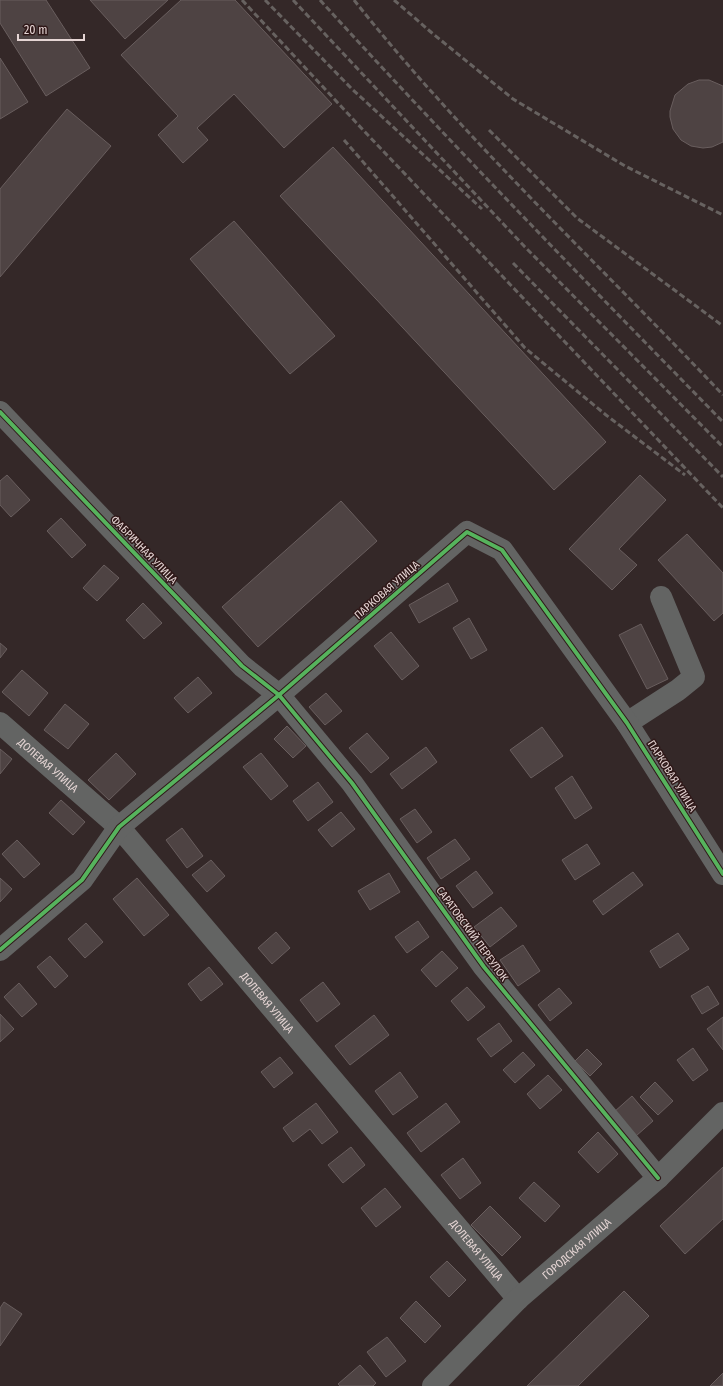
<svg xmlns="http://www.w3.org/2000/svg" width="723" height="1386" viewBox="0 0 723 1386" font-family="'Fira Sans Condensed',sans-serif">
	<rect width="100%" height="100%" fill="#342828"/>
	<g fill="#4e4343" stroke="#695e5e">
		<polygon points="0,0 46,0 90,68 46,96 0,23"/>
		<polygon points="90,0 168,0 125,39"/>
		<polygon points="181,0 235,0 332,104 284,148 234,94 197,128 208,140 183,163 158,135 178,116 121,55"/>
		<polygon points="0,58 28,102 0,119"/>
		<polygon points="699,80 709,80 723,86 723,142 712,147 703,148 691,146 681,140 673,129 670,117 670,111 675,95 688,84"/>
		<polygon points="67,109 111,146 0,277 0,189"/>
		<polygon points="333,147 606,442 554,490 280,196"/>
		<polygon points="234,221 335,336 290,374 190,259"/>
		<polygon points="7,475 30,500 11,517 0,505 0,481"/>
		<polygon points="640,475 666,500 619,549 637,565 612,590 569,549"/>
		<polygon points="341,501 377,541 258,647 222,607"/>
		<polygon points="61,518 86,545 72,558 47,531"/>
		<polygon points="687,534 723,573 723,613 714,621 658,560"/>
		<polygon points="104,565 119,578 97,601 83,588"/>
		<polygon points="448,583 458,601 419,623 409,605"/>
		<polygon points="143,603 162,623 144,639 126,620"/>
		<polygon points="469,618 487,650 471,659 453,628"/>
		<polygon points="641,624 668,679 647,689 619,635"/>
		<polygon points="391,632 419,666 402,680 374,646"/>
		<polygon points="0,643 7,649 0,658"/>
		<polygon points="22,670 48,693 29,716 2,692"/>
		<polygon points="198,677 212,693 188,713 174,698"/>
		<polygon points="326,693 342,711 325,725 309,707"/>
		<polygon points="65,704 89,724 68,749 44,730"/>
		<polygon points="287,726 306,746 293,758 274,739"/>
		<polygon points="542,727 563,756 531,778 510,750"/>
		<polygon points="367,733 389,758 371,773 349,748"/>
		<polygon points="426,747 437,762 402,789 390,774"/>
		<polygon points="0,749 12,759 0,774"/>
		<polygon points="116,753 136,774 109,800 88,780"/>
		<polygon points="261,753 288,786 271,800 243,767"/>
		<polygon points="572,776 592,808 575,819 555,788"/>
		<polygon points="318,782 333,802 308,821 293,801"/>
		<polygon points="61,800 85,822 73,835 49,813"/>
		<polygon points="415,809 432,832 417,843 400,819"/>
		<polygon points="341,812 355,829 332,847 318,830"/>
		<polygon points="182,828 203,856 187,868 166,840"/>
		<polygon points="455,839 470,859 441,879 427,858"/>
		<polygon points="17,840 40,864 24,878 2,854"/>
		<polygon points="587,844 600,864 575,880 562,860"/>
		<polygon points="211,860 225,876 207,892 192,875"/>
		<polygon points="476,871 493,893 473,908 456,886"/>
		<polygon points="633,872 643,885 603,915 593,901"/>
		<polygon points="389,873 400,892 370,910 358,891"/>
		<polygon points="0,878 12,889 0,902"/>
		<polygon points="137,878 169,915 144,936 113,899"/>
		<polygon points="501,907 517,926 490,947 474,927"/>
		<polygon points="418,921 429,937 407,953 395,937"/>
		<polygon points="86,923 103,942 85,958 68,939"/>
		<polygon points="276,932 290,948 272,964 258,948"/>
		<polygon points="678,933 689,949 660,968 650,951"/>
		<polygon points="523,945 540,971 518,986 500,960"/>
		<polygon points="442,951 458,968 436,987 421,970"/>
		<polygon points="50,956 68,976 55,988 37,967"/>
		<polygon points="209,967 223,984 201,1001 188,984"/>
		<polygon points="323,982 340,1004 317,1022 300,1000"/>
		<polygon points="19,983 37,1004 22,1017 4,997"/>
		<polygon points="708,986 719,1004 702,1014 691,996"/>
		<polygon points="467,987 485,1007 468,1021 451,1001"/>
		<polygon points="559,988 572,1003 550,1021 538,1005"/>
		<polygon points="0,1014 14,1029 0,1042"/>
		<polygon points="374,1015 389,1035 350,1065 335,1046"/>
		<polygon points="723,1017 723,1050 707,1029"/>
		<polygon points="499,1023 512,1041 491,1057 477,1039"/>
		<polygon points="693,1048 708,1070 693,1081 677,1060"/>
		<polygon points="587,1049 602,1064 590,1076 575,1061"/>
		<polygon points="523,1052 535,1065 515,1083 503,1070"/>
		<polygon points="280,1057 293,1073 274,1088 261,1072"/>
		<polygon points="400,1072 418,1097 393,1115 375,1091"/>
		<polygon points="548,1075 562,1090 540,1109 527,1094"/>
		<polygon points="655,1082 673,1101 658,1115 640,1097"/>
		<polygon points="632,1096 653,1121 636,1136 614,1112"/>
		<polygon points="316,1103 338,1132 322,1144 310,1129 293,1142 283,1128"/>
		<polygon points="446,1103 460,1122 421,1152 407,1133"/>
		<polygon points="598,1132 618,1154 598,1173 578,1152"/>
		<polygon points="351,1147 365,1165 343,1183 328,1165"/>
		<polygon points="463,1158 481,1183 460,1199 441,1175"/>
		<polygon points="723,1167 723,1219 685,1254 660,1226"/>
		<polygon points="534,1182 560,1206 545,1222 519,1198"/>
		<polygon points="385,1188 401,1207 376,1227 361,1208"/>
		<polygon points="490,1206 521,1237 502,1256 471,1225"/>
		<polygon points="447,1261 466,1280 449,1297 430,1277"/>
		<polygon points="624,1291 649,1316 578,1386 527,1386"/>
		<polygon points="416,1301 441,1326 425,1343 400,1318"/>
		<polygon points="4,1302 22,1314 0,1346 0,1308"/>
		<polygon points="387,1337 406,1361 386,1377 367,1352"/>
		<polygon points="360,1365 376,1383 373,1386 340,1386 338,1384"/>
		<polygon points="723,1373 723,1386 710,1386"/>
	</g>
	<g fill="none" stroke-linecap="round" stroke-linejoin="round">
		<g stroke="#636463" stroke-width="22">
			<polyline points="0,412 242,666 279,695 352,783 484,967 658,1178"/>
			<path id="s1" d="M0,723L119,827L518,1299"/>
			<polyline points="627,723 678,690 694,677 661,597"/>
			<polyline points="0,950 82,880 119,827 279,695 467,532 502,550 627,723 723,874"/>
			<path id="s2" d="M433,1386L518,1299L658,1178L723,1113"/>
		</g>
		<g stroke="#676260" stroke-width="3" stroke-dasharray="6 3" stroke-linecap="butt">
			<polyline points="242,0 365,132 723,508"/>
			<polyline points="265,0 352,89 482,209"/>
			<polyline points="293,0 525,247 723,447"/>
			<path d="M320,0C451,144 587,283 723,422"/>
			<path d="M354,0C466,141 599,264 723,395"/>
			<polyline points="394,0 432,33 513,99 625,166 723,215"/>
			<polyline points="489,130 577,218 723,326"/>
			<polyline points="344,140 525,348 606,415 685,475"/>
			<polyline points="513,263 723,477"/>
		</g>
		<g stroke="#2f1818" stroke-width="6">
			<g id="cycleway">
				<polyline points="0,412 242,666 279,695 352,783 484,967 658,1178"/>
				<polyline points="0,950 82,880 119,827 279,695 467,532 502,550 627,723 723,874"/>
			</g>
		</g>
		<use href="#cycleway" stroke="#56b35d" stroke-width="4"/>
	</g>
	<g text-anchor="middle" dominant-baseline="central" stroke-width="3" stroke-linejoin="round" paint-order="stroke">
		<g font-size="11" fill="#e5d5d4" stroke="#2f1818">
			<text transform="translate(144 550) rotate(46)">ФАБРИЧНАЯ УЛИЦА</text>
			<text transform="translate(387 590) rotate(-41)">ПАРКОВАЯ УЛИЦА</text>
			<text stroke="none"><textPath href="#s1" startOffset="64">ДОЛЕВАЯ УЛИЦА</textPath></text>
			<text transform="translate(672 776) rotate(58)">ПАРКОВАЯ УЛИЦА</text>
			<text transform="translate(472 934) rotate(54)">САРАТОВСКИЙ ПЕРЕУЛОК</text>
			<text stroke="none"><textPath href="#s1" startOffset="388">ДОЛЕВАЯ УЛИЦА</textPath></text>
			<text stroke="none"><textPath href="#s2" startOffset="199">ГОРОДСКАЯ УЛИЦА</textPath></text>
			<text stroke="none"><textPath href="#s1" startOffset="712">ДОЛЕВАЯ УЛИЦА</textPath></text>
		</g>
	</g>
	<path d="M18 34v6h66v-6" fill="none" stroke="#e5d5d4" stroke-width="2"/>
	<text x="24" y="34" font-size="12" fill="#e5d5d4" stroke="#2f1818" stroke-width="3" paint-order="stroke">20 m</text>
</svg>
